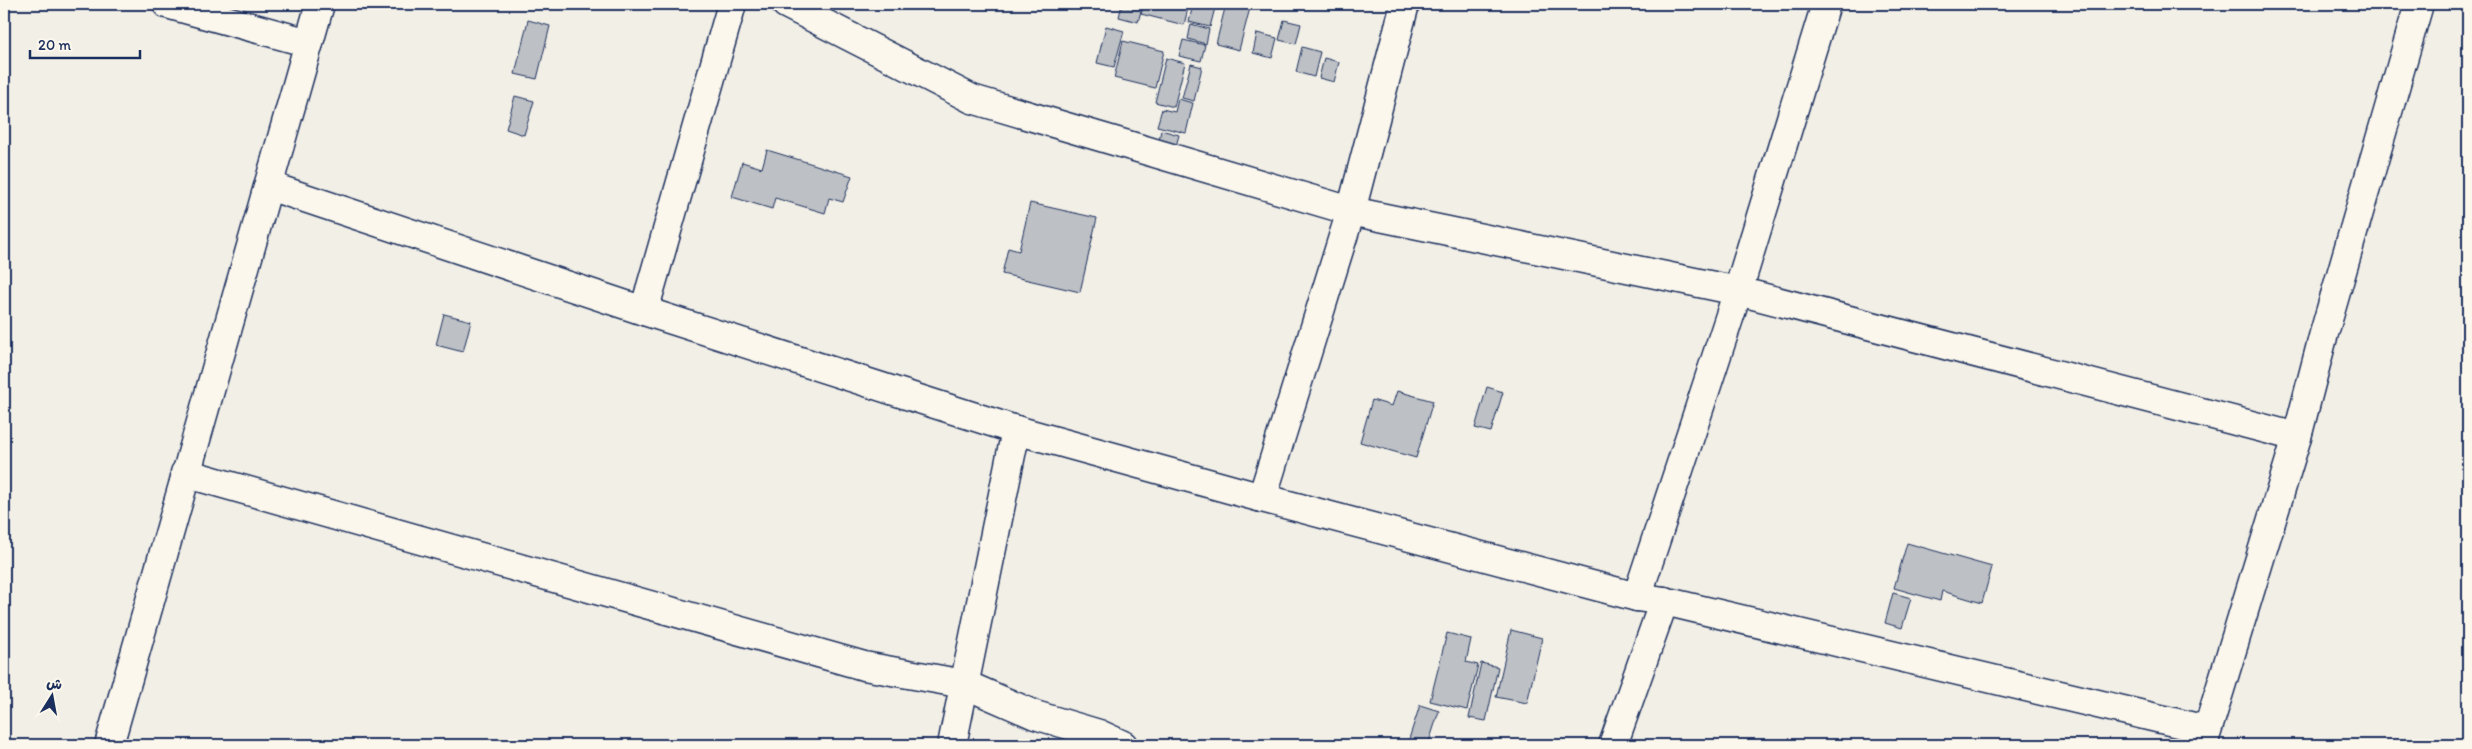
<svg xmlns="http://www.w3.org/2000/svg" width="2472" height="749" viewBox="0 0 2472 749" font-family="Itim,'Playpen Sans Arabic',sans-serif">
	<rect width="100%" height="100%" fill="#f2efe6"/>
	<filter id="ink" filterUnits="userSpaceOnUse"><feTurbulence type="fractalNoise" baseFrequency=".02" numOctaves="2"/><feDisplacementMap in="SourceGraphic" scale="10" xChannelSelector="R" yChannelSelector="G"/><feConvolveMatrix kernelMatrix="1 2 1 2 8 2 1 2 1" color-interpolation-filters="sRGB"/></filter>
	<g filter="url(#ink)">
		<g fill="#bdc0c4" stroke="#1b2f5e">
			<polygon points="1122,4 1143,4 1138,22 1119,17"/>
			<polygon points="1144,4 1189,4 1184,25 1141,14"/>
			<polygon points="1193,4 1216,4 1210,27 1189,22"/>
			<polygon points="1226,4 1251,4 1239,50 1216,44"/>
			<polygon points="528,20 550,26 537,79 515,74"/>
			<polygon points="1284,20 1301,24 1296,44 1279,40"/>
			<polygon points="1191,24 1209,29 1206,44 1188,39"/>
			<polygon points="1106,26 1124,31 1114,67 1097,63"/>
			<polygon points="1257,33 1277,38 1272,58 1253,53"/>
			<polygon points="1183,40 1205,45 1201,61 1179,56"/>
			<polygon points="1123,41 1164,51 1155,88 1114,78"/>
			<polygon points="1302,47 1320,52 1314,77 1296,72"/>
			<polygon points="1166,58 1185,63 1174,107 1155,102"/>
			<polygon points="1324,58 1339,62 1334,82 1319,78"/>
			<polygon points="1191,64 1202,67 1194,101 1182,98"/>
			<polygon points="515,96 534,101 524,135 506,129"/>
			<polygon points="1178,99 1193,103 1186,133 1157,126 1162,109 1175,112"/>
			<polygon points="1161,130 1179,135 1175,150 1158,145"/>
			<polygon points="767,150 852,176 843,202 829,198 825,213 775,198 772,209 732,197 742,162 762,168"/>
			<polygon points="1030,203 1097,218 1080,292 1002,274 1008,248 1019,251"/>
			<polygon points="444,314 471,321 463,352 436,345"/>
			<polygon points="1487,387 1503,392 1491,432 1475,428"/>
			<polygon points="1397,391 1433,401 1416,458 1360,442 1372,400 1392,406"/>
			<polygon points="1907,543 1992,567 1982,603 1942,591 1940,601 1894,588"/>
			<polygon points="1893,593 1911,598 1902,628 1885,623"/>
			<polygon points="1511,630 1542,638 1527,703 1496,697"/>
			<polygon points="1447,633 1471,639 1466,662 1478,665 1467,710 1430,701"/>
			<polygon points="1481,663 1498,667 1486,721 1469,718"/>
			<polygon points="1420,705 1439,711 1428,745 1407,745"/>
		</g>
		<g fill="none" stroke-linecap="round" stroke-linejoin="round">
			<g stroke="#1b2f5e" stroke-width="31">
				<g id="minor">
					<polyline points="167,4 309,43"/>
					<polyline points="786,4 972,99 1351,211 1738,291 2297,437"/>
					<polyline points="269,186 644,311 1016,430 1262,498 1637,597 1664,601 2207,730"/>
					<polyline points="644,311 732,4"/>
					<polyline points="185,473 864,666 964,684 1035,715 1099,734 1123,745"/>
					<polyline points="1262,498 1351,211 1405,4"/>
					<polyline points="1637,597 1738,291 1826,4"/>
					<polyline points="952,745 1016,430"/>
					<polyline points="1613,745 1664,601"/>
				</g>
			</g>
			<g stroke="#1b2f5e" stroke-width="31">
				<g id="tertiary">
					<polyline points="109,745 320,4"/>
					<polyline points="2203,745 2297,437 2323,337 2419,4"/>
				</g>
			</g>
			<use href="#minor" stroke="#fbf7ec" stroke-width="28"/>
			<use href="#tertiary" stroke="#fbf7ec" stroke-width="28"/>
		</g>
	</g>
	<rect width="2472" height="749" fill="none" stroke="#fbf7ec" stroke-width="20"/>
	<rect x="10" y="10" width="2452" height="729" fill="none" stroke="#1b2f5e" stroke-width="2" filter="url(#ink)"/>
	<g transform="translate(52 696) rotate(11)" stroke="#fbf7ec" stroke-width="4" paint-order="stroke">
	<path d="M0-4L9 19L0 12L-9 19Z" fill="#1b2f5e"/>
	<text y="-8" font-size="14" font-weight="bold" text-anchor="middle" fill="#1b2f5e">ش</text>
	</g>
	<path d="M30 50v8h110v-8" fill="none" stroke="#1b2f5e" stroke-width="2.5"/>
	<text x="38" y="50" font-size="15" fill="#1b2f5e" stroke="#fbf7ec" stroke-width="4" paint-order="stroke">20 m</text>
</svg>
